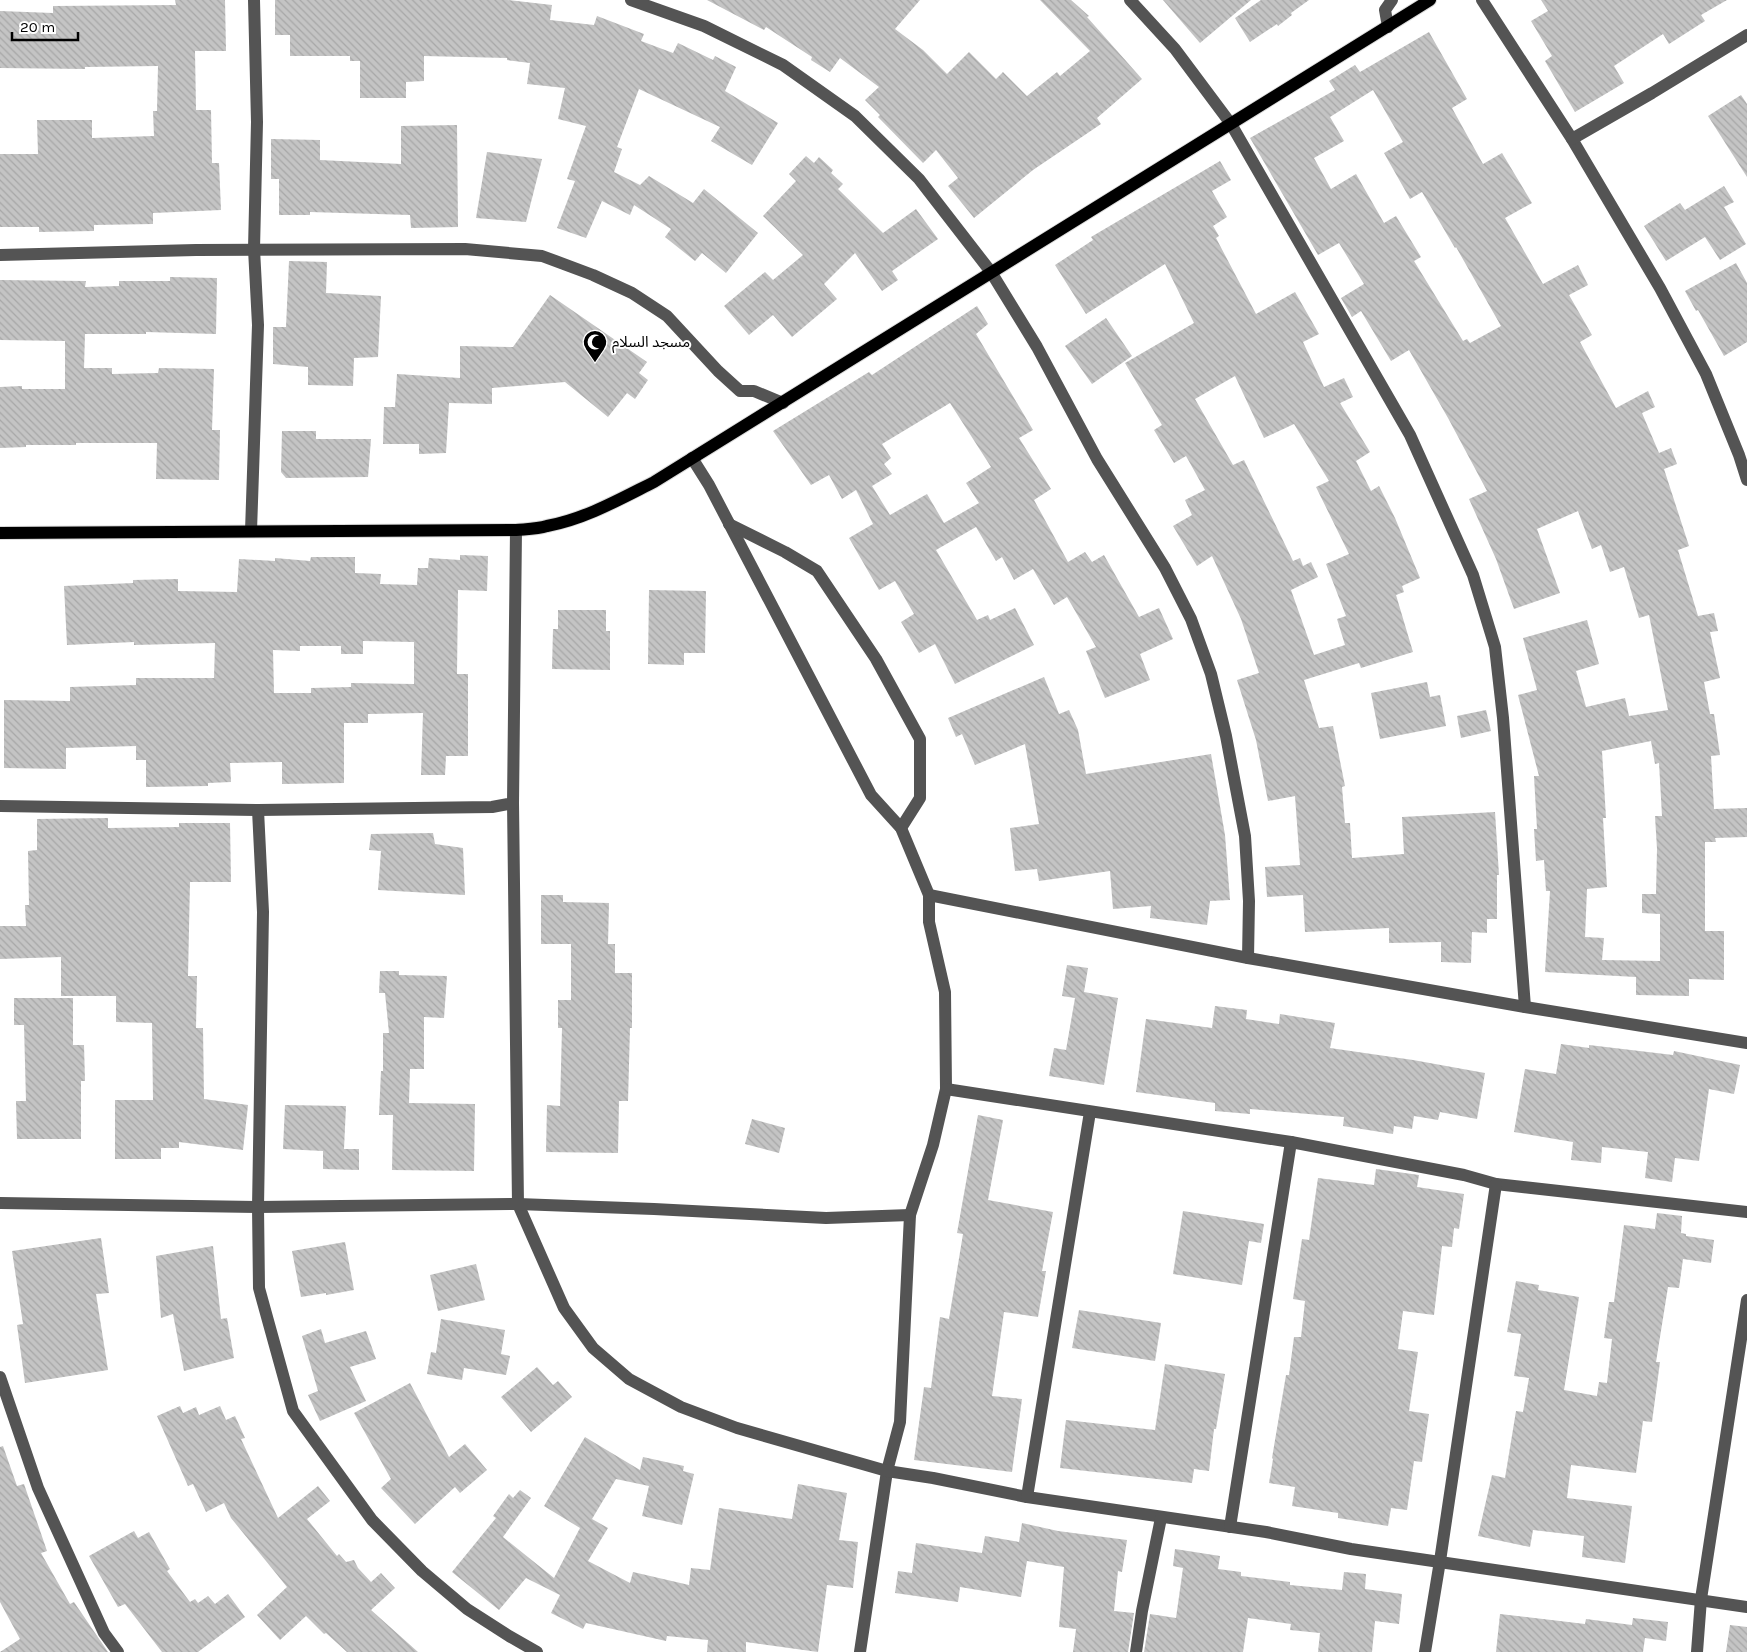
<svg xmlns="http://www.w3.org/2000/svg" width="1747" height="1652" viewBox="0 0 1747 1652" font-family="Karla,'Noto Sans Arabic',sans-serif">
	<defs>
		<pattern id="building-back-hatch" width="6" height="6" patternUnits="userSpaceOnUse" patternTransform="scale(1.25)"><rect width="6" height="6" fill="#c4c4c4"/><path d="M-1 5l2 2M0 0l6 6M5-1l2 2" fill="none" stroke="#a7a7a7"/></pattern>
	</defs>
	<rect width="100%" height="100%" fill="#fff"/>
	<g fill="url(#building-back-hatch)" fill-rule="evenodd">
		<polygon points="175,0 225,0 226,51 195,51 196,110 211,110 212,163 219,163 221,210 153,213 153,224 94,225 94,231 39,232 39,227 0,227 0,154 38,154 37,120 92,120 92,138 154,136 153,111 157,111 158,66 85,67 85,69 0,68 0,11 53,13 53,6 176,5"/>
		<polygon points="275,0 507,0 552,5 550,20 594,25 597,16 644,34 641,41 673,53 678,43 713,60 715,56 736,67 725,91 778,123 752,165 711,141 720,127 639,89 617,147 622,149 614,172 640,185 649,176 693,203 704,189 758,233 726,273 702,253 695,261 665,237 671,229 634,205 630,215 602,201 586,238 557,228 575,181 567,179 586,126 558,119 565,88 527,84 530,63 507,60 507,58 424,56 424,81 406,82 406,98 360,98 360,61 350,61 350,56 290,56 290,35 275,35"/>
		<polygon points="707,0 920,0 895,29 923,50 947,74 969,52 996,79 1003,72 1027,96 1057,72 1060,76 1090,51 1040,0 1071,0 1089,16 1087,17 1142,79 1097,118 1101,124 1033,170 974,218 948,186 958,178 936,150 923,163 878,117 880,115 865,100 879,87 840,58 830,72 811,60 812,57 766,27 764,30"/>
		<polygon points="1163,0 1251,0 1200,43"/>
		<polygon points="1261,0 1309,0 1291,13 1292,15 1278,26 1277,24 1250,42 1235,18"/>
		<polygon points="1541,0 1727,0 1701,15 1705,21 1669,44 1663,34 1614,66 1624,83 1575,112 1545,61 1552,56 1531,21 1548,11"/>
		<path d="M1429,32L1467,99L1452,108L1483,164L1502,153L1532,203L1505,218L1543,284L1578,265L1588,285L1569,295L1592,335L1580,342L1616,408L1648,391L1655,407L1642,413L1659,453L1671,448L1677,464L1664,469L1689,546L1678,550L1698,616L1714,613L1718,631L1710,632L1720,678L1704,682L1710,714H1714L1720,755L1711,756L1714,809L1747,808V837L1715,838L1716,842H1705V931H1724V980L1689,979V996L1636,995V977L1545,972L1550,891H1546L1544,860L1536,861L1534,829H1537L1534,776H1539L1518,695L1537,690L1523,638L1587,620L1599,664L1576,671L1586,707L1625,698L1629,716L1668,710L1649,615L1639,618L1624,567L1610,572L1601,545L1592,549L1578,511L1537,529L1560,593L1514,609L1496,559L1469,499L1487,491L1448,418L1409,350L1391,361L1361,311L1352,317L1341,298L1364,284L1339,243L1318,255L1250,138L1335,90L1329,81L1355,65L1360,72ZM1373,90L1403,142L1384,153L1410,199L1422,192L1455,248L1456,247L1501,326L1470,343L1467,339L1463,341L1414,261L1421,257L1396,216L1384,223L1356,174L1331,189L1314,158L1344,141L1330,117ZM1651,741L1655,764L1659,763L1662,816H1655L1657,849L1656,894H1642V913L1660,914V961L1602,960L1604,938L1585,937L1587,889L1607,887L1603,818H1606L1602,751Z"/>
		<polygon points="1741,95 1747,104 1747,177 1708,116"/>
		<polygon points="457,125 458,227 411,228 410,215 310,212 310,215 279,215 279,179 271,179 271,139 320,140 320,160 401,164 401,126"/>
		<polygon points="487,152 542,159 526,222 476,218"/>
		<polygon points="806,156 814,163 819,157 833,170 831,173 843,184 838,189 883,233 916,209 938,239 892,271 898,280 882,291 855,253 824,284 837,299 792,337 773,315 749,335 724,306 765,272 773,280 803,255 763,216 796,181 789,174"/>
		<path d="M1220,161L1231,180L1212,191L1227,217L1213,226L1219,236L1216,238L1256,314L1295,292L1319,334L1303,342L1324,387L1344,378L1353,397L1340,403L1370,452L1356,461L1371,491L1379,486L1395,518L1420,578L1402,586L1404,592L1396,595L1413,652L1361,668L1359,663L1304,680L1319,728L1333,726L1345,786L1342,787L1345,823H1350L1352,858L1404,854L1402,817L1495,812L1499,875H1497V919H1487V933L1472,932L1471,963L1441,962V942L1389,943V928L1305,932L1303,895L1267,897L1265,867L1300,865L1295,796L1268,801L1256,740L1237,680L1259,673L1241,619L1212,556L1197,566L1173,526L1192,515L1185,500L1205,490L1186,456L1174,463L1154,430L1162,425L1125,363L1194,323L1165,264L1086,314L1055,265L1093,240L1091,237ZM1235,376L1264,438L1294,424L1329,481L1316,487L1349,554L1326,564L1346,616L1337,619L1345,645L1314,655L1291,590L1318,577L1311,562L1303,566L1300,558L1293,561L1244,460L1233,465L1195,399Z"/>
		<polygon points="1724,186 1734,202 1724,207 1746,244 1720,260 1705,237 1666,261 1644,226 1680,203 1685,210"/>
		<polygon points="289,261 327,262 326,293 381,296 378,357 354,358 353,386 308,385 308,367 273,364 273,327 286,327"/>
		<polygon points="1736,263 1747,283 1747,342 1724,356 1698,310 1696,311 1685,291"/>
		<polygon points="170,277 217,278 216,334 146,332 146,334 85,334 84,368 112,368 112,374 158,373 159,368 214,369 212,430 220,430 219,480 156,479 157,443 76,443 76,445 26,445 26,447 0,448 0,387 22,386 22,389 65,389 65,341 0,340 0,280 86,281 85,287 119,286 119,281 170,281"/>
		<polygon points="550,295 647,362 639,373 648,380 635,399 627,393 608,417 565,382 492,388 492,404 449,403 446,453 419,454 419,444 383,444 384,407 395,407 397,374 460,378 460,346 513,347"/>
		<path d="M977,306L988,324L976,334L1033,430L1019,438L1051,489L1034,500L1068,562L1085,552L1092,562L1104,555L1139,617L1159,608L1173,639L1140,654L1150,680L1105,698L1086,651L1096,647L1067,597L1054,605L1033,569L1014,580L1002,557L996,561L976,527L936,550L977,620L988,615L990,620L1015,608L1034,645L955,684L935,644L919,653L901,622L914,614L895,581L879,590L849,538L873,524L856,490L842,499L829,475L811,485L773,431L869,372L872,375ZM950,403L991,467L966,483L979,503L944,523L927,494L890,515L872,486L892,474L884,464L891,458L882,444Z"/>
		<polygon points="1106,318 1132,356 1092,384 1065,346"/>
		<polygon points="282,431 316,431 316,439 371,439 368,477 286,478 281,472"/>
		<path d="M460,555L488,556L487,591L458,590L457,674H468V756H446L445,775H421L423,713L368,714V723H344V783L282,784V762L230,763L231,782L208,783V786L146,787V760H136V746L66,748V769L4,768V700L70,701V687L136,685V678H214L215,643L134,645V642L67,645L64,586L133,583V580L178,579V591L237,592L239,559L275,561V558L310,561L311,557H355V573L381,574L380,584L417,585L418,568H428L429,558L460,560ZM363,641L414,642V684L351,683V687L311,688V693H274L273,650L300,651V646H341V654H363Z"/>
		<polygon points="649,590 706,591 705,653 684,653 684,665 648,664"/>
		<polygon points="558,610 606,610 606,631 610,631 610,670 552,669 553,629 558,629"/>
		<polygon points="1044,677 1059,714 1069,710 1078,730 1086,774 1211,754 1225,835 1230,900 1210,901 1207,925 1150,918 1151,906 1113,909 1110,871 1039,881 1037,869 1015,871 1010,828 1039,824 1025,744 975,765 962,734 956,737 948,718"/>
		<polygon points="1427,682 1430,697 1440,695 1446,726 1380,739 1371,693"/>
		<polygon points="1486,710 1491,731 1461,738 1457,716"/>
		<polygon points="108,818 108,828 179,827 179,823 230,823 231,882 190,882 188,976 197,976 196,1028 203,1028 204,1099 248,1105 243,1150 179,1142 179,1148 161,1148 161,1159 115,1159 115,1100 153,1100 152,1023 116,1022 116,996 61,996 61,957 0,959 0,926 26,926 25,905 29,905 28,851 37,850 37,819"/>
		<polygon points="433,833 435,844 463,848 465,895 378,890 381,851 369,850 371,834"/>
		<polygon points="541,895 563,895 563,902 609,903 608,944 615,944 615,973 632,973 632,1028 630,1028 628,1101 619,1101 618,1153 546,1152 547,1105 560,1106 562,1028 558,1028 558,1000 571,1000 571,944 541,944"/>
		<polygon points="1067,965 1088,968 1084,992 1118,998 1104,1085 1049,1076 1054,1048 1066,1050 1075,998 1062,996"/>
		<polygon points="380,971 399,971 399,975 447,976 444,1018 424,1017 424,1069 410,1069 409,1103 475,1104 474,1171 392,1170 393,1115 379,1115 381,1071 383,1071 383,1033 389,1033 385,993 379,993"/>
		<polygon points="14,998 73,998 73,1045 84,1045 85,1081 81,1081 81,1139 17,1139 16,1101 26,1101 24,1025 14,1025"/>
		<polygon points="1215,1006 1247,1010 1246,1019 1279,1024 1280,1014 1335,1023 1330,1048 1413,1060 1485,1073 1477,1119 1440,1112 1438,1120 1414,1116 1412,1129 1394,1126 1393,1134 1343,1126 1344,1117 1250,1109 1250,1114 1215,1111 1215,1103 1136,1092 1146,1019 1212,1028"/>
		<polygon points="1561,1044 1589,1048 1589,1045 1673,1055 1674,1051 1740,1065 1734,1094 1709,1089 1699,1161 1675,1158 1672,1182 1645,1178 1648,1152 1602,1147 1601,1163 1571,1160 1573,1142 1514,1132 1525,1069 1556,1074"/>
		<polygon points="285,1105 346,1106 344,1149 359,1149 359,1170 323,1169 323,1151 283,1149"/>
		<polygon points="978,1115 1003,1120 988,1200 1053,1212 1042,1271 1046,1271 1038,1317 1004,1312 992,1396 1022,1399 1012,1472 914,1460 924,1387 931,1388 940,1317 949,1319 963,1234 957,1233"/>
		<polygon points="752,1119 785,1128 779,1153 745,1144"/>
		<polygon points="1376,1169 1419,1175 1417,1187 1464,1194 1459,1229 1454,1228 1452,1247 1442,1246 1434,1315 1403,1311 1398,1349 1418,1352 1409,1411 1429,1414 1422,1462 1414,1461 1407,1510 1391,1508 1388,1526 1338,1518 1338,1513 1292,1506 1295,1487 1269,1483 1273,1459 1272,1458 1286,1375 1289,1375 1294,1337 1301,1337 1305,1301 1293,1299 1302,1239 1309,1240 1318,1178 1374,1185"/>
		<polygon points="1183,1211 1264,1224 1261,1243 1249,1241 1242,1285 1173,1274"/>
		<polygon points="1657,1213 1682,1216 1681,1233 1686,1234 1686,1236 1714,1240 1711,1263 1683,1259 1679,1288 1668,1287 1656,1362 1660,1362 1652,1422 1643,1421 1636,1473 1571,1465 1567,1498 1632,1506 1625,1563 1582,1557 1584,1536 1533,1530 1530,1547 1478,1536 1492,1475 1505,1478 1516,1411 1523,1412 1529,1378 1514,1376 1521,1334 1507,1332 1516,1281 1539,1285 1538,1290 1579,1297 1564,1390 1597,1396 1599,1382 1607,1383 1612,1339 1604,1338 1609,1302 1614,1302 1624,1225 1655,1229"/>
		<polygon points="101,1238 109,1293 96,1294 108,1370 25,1383 17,1325 23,1324 12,1251"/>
		<polygon points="345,1242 354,1290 326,1295 326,1293 301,1297 292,1251"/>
		<polygon points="213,1246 221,1319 227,1318 234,1358 184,1371 173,1314 161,1318 156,1256"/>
		<polygon points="476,1264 485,1300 438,1311 430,1275"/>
		<polygon points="1079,1310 1161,1323 1155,1361 1072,1348"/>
		<polygon points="441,1319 505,1330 501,1354 510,1356 506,1375 464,1368 462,1380 427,1374 431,1352 436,1353"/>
		<polygon points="321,1329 325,1343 366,1331 376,1359 350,1367 366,1401 320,1421 308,1395 318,1391 302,1336"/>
		<polygon points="1165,1364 1225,1374 1216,1429 1214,1429 1209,1471 1194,1469 1192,1483 1060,1468 1066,1420 1155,1430"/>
		<polygon points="537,1367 553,1385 558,1381 572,1397 531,1432 501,1397"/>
		<polygon points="410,1383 449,1457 465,1444 487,1470 460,1493 455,1487 415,1524 381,1488 391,1479 354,1413"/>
		<polygon points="180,1406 183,1413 196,1407 199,1415 220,1406 226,1420 235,1416 245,1438 241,1439 278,1518 318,1486 330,1501 307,1519 337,1556 339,1554 346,1562 354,1560 358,1568 371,1582 381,1573 395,1588 371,1610 418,1652 347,1652 326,1633 324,1634 306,1616 280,1640 257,1615 287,1587 231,1518 224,1503 206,1512 193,1484 188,1486 157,1416"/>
		<polygon points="585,1437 640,1470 643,1457 684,1466 683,1471 694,1474 682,1525 642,1516 649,1486 616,1479 592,1519 608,1528 588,1561 630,1583 633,1572 689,1585 691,1568 710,1570 719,1508 792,1519 798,1484 847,1493 839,1540 858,1542 853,1588 827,1585 818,1652 746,1642 746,1652 707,1652 708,1640 667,1636 666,1641 586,1623 583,1629 551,1613 560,1595 526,1578 499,1610 452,1572 496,1518 493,1516 509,1494 513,1498 520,1490 531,1498 503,1537 554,1578 580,1528 544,1506"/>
		<polygon points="3,1446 17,1486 24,1484 47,1551 41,1553 70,1604 74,1602 108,1652 0,1652 20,1639 0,1602 0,1447"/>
		<polygon points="1022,1523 1058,1531 1127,1540 1122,1572 1118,1571 1114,1611 1134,1613 1128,1652 1073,1652 1076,1629 1059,1627 1064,1567 1027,1561 1021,1597 960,1587 958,1602 895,1593 898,1571 912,1573 916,1543 982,1553 985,1536 1019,1542"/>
		<polygon points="134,1531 138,1538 149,1532 170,1569 167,1571 190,1602 195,1599 198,1603 208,1596 215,1604 228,1594 245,1617 198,1652 162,1652 125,1604 118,1607 89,1556"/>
		<polygon points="1175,1549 1220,1556 1218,1569 1241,1572 1241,1576 1290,1582 1290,1585 1342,1590 1344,1572 1366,1574 1365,1589 1402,1594 1399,1624 1375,1621 1372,1652 1318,1652 1320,1633 1290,1630 1291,1624 1248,1618 1243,1652 1144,1652 1150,1614 1176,1618 1183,1568 1173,1566"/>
		<polygon points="1500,1614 1585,1624 1586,1619 1632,1625 1633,1618 1668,1622 1666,1641 1645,1638 1643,1652 1496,1652"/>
		<polygon points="1730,1625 1747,1627 1747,1652 1726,1652"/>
	</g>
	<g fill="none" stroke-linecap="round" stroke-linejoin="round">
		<g stroke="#dbdbdb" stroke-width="14">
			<path id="major" d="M0,533L516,530C527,529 537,529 547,526C585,519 620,499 654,482L1430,0"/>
		</g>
		<g stroke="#545454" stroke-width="12">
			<polyline points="631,0 704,26 783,65 855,116 919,179 991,272 1037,347 1097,459 1165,568 1191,619 1211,674 1226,736 1245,836 1249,901 1248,958"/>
			<polyline points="1130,0 1175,49 1231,124 1410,435 1473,575 1495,647 1503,718 1525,1007"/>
			<polyline points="1482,0 1572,139 1660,288 1706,374 1739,455 1747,480"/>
			<polyline points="1388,27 1385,10 1392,0"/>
			<polyline points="1572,139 1652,93 1747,35"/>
			<polyline points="0,255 196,250 465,249 542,256 593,275 632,293 667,316 718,371 740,391 754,391 783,403"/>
			<polyline points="692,458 709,485 871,795 901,828 929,895 929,922 945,992 946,1089 933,1145 910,1215 900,1422 887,1471 860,1652"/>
			<polyline points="729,524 785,552 817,571 876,659 920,739 920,798 901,828"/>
			<polyline points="251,531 258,325 254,249 257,122 254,0"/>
			<polyline points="513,803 518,1204 564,1308 593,1348 629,1379 681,1407 737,1428 887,1471 933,1478 1027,1497 1266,1532 1351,1549 1747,1607"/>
			<polyline points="0,806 258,810 492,807 513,803 516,530"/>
			<polyline points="258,810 263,912 258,1207 259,1288 293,1411 372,1520 422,1571 467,1609 509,1636 537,1652"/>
			<polyline points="929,895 1248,958 1525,1007 1747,1043"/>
			<polyline points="946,1089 1291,1142 1464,1175 1496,1184 1747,1212"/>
			<polyline points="0,1203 258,1207 518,1204 654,1209 826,1218 910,1215"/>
			<polyline points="0,1377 38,1488 104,1633 118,1652"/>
			<polyline points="1027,1497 1090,1112"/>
			<polyline points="1230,1527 1291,1142"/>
			<polyline points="1136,1652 1142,1611 1161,1518"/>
			<polyline points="1425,1652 1440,1561 1496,1184"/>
			<polyline points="1697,1652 1701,1599 1747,1300"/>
		</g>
		<use href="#major" stroke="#000" stroke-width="12"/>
	</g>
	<defs>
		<g id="mosque-pin" transform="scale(1.25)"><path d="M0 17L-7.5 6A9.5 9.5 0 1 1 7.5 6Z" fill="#000" stroke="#fff"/><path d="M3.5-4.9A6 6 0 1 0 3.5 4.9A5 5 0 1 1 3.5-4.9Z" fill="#fff"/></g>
	</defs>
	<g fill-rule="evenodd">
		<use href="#mosque-pin" x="595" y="342"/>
	</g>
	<g text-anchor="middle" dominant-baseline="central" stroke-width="4" stroke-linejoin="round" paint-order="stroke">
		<g font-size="15" fill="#000" stroke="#fff" text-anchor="start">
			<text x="612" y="342">مسجد السلام</text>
		</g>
	</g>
	<path d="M12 32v8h66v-8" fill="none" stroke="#000000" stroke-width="2.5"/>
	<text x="20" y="32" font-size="15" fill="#000000" stroke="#ffffff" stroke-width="4" paint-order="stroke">20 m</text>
</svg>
